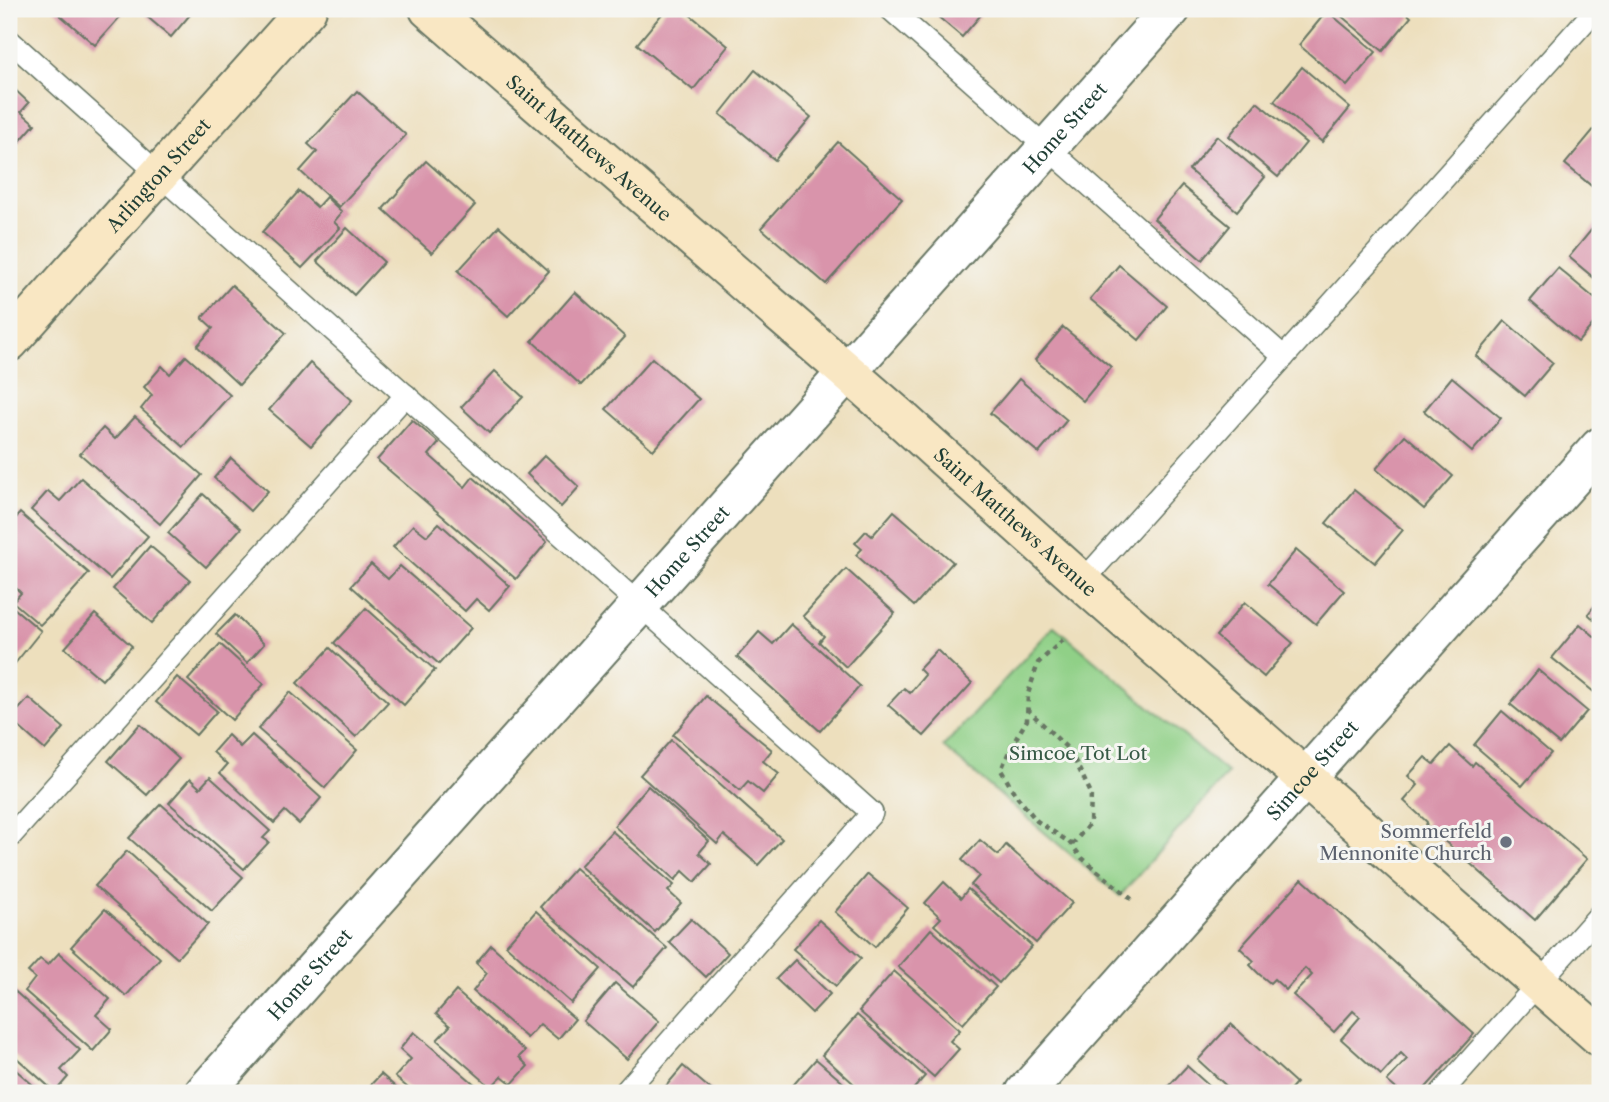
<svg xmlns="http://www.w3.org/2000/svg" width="1609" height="1102" viewBox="0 0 1609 1102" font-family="'Libre Caslon Text',serif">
	<rect width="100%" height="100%" fill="#f6f6f2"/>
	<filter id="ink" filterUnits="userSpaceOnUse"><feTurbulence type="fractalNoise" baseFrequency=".0143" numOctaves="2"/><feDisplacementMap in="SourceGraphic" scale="14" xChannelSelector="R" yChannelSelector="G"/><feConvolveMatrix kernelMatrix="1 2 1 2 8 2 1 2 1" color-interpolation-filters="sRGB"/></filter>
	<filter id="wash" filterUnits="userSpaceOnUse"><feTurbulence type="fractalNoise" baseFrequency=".00686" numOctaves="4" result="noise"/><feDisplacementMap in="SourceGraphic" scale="28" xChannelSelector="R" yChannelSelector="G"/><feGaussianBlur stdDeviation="1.57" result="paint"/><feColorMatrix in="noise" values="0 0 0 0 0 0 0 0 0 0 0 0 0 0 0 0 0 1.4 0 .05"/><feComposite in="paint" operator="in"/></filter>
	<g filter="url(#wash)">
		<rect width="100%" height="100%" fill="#eddfbd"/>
		<polygon fill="#90d087" stroke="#58865e" stroke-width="2" points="1054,626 1228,773 1120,896 943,747"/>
		<g id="blocks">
			<g fill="#d994ab">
				<polygon points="53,9 127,9 95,45"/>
				<polygon points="138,9 195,9 171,37"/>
				<polygon points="666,9 683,9 728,46 693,90 637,44"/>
				<polygon points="929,9 986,9 962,37"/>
				<polygon points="1333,9 1402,9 1411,17 1383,51"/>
				<polygon points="1327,11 1376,52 1347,86 1299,45"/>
				<polygon points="1302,67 1350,108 1322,142 1274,101"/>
				<polygon points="755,70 811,117 775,160 720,114"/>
				<polygon points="9,84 29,103 21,112 35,124 14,148 9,144"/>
				<polygon points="357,91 406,135 339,207 300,171 317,152 308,144"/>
				<polygon points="1257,102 1306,143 1278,177 1229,136"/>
				<polygon points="1600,122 1600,193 1565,164"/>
				<polygon points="1217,136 1265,177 1237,211 1189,170"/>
				<polygon points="838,142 902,199 826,284 761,228"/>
				<polygon points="426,161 475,205 432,253 383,209"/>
				<polygon points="1182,186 1230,226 1202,260 1154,219"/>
				<polygon points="299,191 317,207 326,197 342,212 334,222 340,228 302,268 262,232"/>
				<polygon points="1597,223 1600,226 1600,283 1569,257"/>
				<polygon points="499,226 549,271 508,316 458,271"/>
				<polygon points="347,228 384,262 354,295 317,261"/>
				<polygon points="1119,265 1167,306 1139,340 1090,299"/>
				<polygon points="1558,268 1600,303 1600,316 1578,342 1530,301"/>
				<polygon points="232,285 286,333 239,385 197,346 213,328 202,318"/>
				<polygon points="575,292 625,337 581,385 532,341"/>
				<polygon points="1505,321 1553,363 1525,396 1476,356"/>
				<polygon points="1063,327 1111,367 1083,401 1035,360"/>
				<polygon points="186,356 230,395 184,447 141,409 152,395 144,387 162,366 170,374"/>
				<polygon points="652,358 699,399 653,450 606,409"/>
				<polygon points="310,363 352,400 311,446 269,410"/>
				<polygon points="495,371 523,397 489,433 461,407"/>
				<polygon points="1452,377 1501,418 1472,452 1424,411"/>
				<polygon points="1019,379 1067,420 1039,453 990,413"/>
				<polygon points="135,417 202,475 160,524 80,454 103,428 115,439"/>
				<polygon points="412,420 439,443 429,455 465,487 473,477 547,542 516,579 377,460"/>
				<polygon points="1405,435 1453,476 1424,509 1376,469"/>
				<polygon points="545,455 579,487 561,507 527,474"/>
				<polygon points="231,458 268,491 250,511 214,478"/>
				<polygon points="81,478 148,536 110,579 31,510 48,491 60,501"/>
				<polygon points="1354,490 1403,530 1375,563 1326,523"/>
				<polygon points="203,494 241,528 206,567 168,533"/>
				<polygon points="894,511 953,562 914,606 856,555 862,549 855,543 866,531 872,536"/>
				<polygon points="20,513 89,573 50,617 49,616 40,625 13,602 21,593 9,581 9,526"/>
				<polygon points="439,523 510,586 489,610 476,599 465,611 393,547 413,525 427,536"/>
				<polygon points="150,546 190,580 152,623 113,589"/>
				<polygon points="1296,550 1344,591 1316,624 1268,584"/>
				<polygon points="371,564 388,579 400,566 471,628 439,664 351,586"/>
				<polygon points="846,569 895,613 846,667 819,642 824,636 803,616"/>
				<polygon points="1600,599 1600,625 1588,614"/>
				<polygon points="1245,602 1293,643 1264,677 1216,636"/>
				<polygon points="9,604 41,631 9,671"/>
				<polygon points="366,608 435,670 404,705 334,643"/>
				<polygon points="95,614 132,646 102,680 65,648"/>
				<polygon points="235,615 264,644 247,663 216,634"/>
				<polygon points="791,624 860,686 820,731 737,657 759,632 773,644"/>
				<polygon points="1580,624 1600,641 1600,697 1552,658"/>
				<polygon points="220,644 264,684 232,720 188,680"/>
				<polygon points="330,648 388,702 356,737 297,683"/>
				<polygon points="937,650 972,683 924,736 888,705 904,688 910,693 925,675 919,669"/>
				<polygon points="1538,670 1587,711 1559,744 1510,704"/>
				<polygon points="177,677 217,711 196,735 156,702"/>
				<polygon points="290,692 357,750 325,788 258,729"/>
				<polygon points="706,696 772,750 763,761 779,774 763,793 748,781 740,790 673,735"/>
				<polygon points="29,698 64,728 45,750 10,719"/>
				<polygon points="1502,711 1551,753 1522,786 1474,745"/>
				<polygon points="140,724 179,759 147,795 108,761"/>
				<polygon points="228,735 240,747 252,735 321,798 299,824 285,811 274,823 220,773 227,765 213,752"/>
				<polygon points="671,740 782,839 758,865 724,835 717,844 640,775"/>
				<polygon points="1450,746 1472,766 1475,762 1587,859 1535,920 1426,825 1427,822 1404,801 1418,785 1408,776 1425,757 1434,764"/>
				<polygon points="210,777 270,831 263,838 269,842 244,869 169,803 190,779 200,788"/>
				<polygon points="648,786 709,841 699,853 711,864 695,882 683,871 675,880 614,826"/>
				<polygon points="161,804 243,877 212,911 129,838"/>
				<polygon points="612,831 674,885 668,891 681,903 655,932 580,866"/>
				<polygon points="980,840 998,855 1006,845 1072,903 1036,943 971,885 979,876 962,860"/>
				<polygon points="127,851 208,924 177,958 95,886"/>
				<polygon points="575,868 667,948 633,987 540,907"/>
				<polygon points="868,874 908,908 875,947 835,912"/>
				<polygon points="1302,879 1474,1034 1421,1093 1401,1093 1387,1081 1407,1059 1401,1053 1381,1075 1341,1039 1360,1017 1353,1011 1334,1032 1293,995 1312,975 1305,968 1286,990 1274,979 1270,983 1259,974 1250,965 1254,961 1240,948"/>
				<polygon points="944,882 961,898 968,889 1032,946 999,983 934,925 941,918 925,903"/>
				<polygon points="105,909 160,958 126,996 71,947"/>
				<polygon points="536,911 601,969 571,1003 506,945"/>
				<polygon points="691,919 728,953 706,977 669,942"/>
				<polygon points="819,920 861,958 836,986 793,949"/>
				<polygon points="931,929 996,987 963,1024 898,967"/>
				<polygon points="491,945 575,1019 558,1039 540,1024 527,1038 473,991 487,973 476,963"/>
				<polygon points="59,953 110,999 96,1015 112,1029 93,1051 25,991 35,978 28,972 40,959 48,965"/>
				<polygon points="795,960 830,994 812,1013 776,979"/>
				<polygon points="894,971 960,1030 950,1041 959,1049 934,1077 859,1011"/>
				<polygon points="615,983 659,1021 627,1059 583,1021"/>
				<polygon points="9,986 80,1050 61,1070 68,1077 55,1092 9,1051"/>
				<polygon points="456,991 525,1051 519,1057 528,1066 512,1084 502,1076 491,1087 437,1040 450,1026 436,1014"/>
				<polygon points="857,1015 925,1076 910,1093 864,1093 822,1055"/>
				<polygon points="1231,1024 1296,1083 1287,1093 1234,1093 1198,1060"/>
				<polygon points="414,1032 485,1093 414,1093 395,1077 411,1059 400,1049"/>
				<polygon points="816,1059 855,1093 791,1093 788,1091"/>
				<polygon points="9,1064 41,1092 39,1093 9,1093"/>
				<polygon points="683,1066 715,1093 660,1093"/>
				<polygon points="1187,1066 1217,1093 1162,1093"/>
				<polygon points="381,1074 402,1093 363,1093"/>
			</g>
		</g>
	</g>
	<g filter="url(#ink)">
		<use href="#blocks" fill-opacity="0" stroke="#677664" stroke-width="2"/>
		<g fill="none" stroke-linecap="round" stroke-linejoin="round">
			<g stroke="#677664" stroke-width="24">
				<g id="lane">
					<polyline points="890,9 1284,357"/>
					<polyline points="9,40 872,813 624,1093"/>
					<polyline points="1082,582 1596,9"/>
					<polyline points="9,838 406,395"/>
					<polyline points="1441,1093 1600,914"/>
				</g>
			</g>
			<g stroke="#677664" stroke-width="42">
				<g id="street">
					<path id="s1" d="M204,1093L1171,9"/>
					<path id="s2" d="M1025,1093L1600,447"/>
				</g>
			</g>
			<g stroke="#677664" stroke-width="42">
				<g id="secondary">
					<path id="s3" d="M429,9L899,417L1082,582L1600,1037"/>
					<path id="s4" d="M9,342L307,9"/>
				</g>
			</g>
			<g stroke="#677664" stroke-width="4.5" stroke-dasharray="5 5" stroke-linecap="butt">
				<polyline points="1063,640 1038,663 1028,694 1027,720 1011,747 1001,770 1015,794 1037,821 1069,842 1082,858 1135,902"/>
				<polyline points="1027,709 1070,751 1091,793 1090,823 1071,846"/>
			</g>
			<use href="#lane" stroke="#fff" stroke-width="21"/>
			<use href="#street" stroke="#fff" stroke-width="38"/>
			<use href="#secondary" stroke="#f9e7c3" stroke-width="38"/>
		</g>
	</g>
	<circle fill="#6b7280" stroke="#f6f6f2" stroke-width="2.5" cx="1506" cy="842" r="7"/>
	<g text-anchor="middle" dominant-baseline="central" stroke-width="6" stroke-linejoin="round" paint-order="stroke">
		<g font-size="19" fill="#1f3d34" stroke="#f6f6f2">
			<text stroke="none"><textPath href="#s1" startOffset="1293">Home Street</textPath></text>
			<text stroke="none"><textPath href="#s3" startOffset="212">Saint Matthews Avenue</textPath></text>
			<text stroke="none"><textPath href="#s4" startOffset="224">Arlington Street</textPath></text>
			<text stroke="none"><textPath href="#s3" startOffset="779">Saint Matthews Avenue</textPath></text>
			<text stroke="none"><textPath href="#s1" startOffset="726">Home Street</textPath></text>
			<text stroke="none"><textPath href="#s2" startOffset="432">Simcoe Street</textPath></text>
			<text stroke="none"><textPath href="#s1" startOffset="159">Home Street</textPath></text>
		</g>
		<g font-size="19" fill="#365a45" stroke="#f6f6f2">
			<text x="1078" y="753">Simcoe Tot Lot</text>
		</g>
		<g font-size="19" fill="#5b616d" stroke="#f6f6f2" text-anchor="end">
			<text x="1492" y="831">Sommerfeld<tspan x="1492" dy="22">Mennonite Church</tspan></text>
		</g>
	</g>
	<rect width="1609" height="1102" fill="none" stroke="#f6f6f2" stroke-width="35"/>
</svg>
